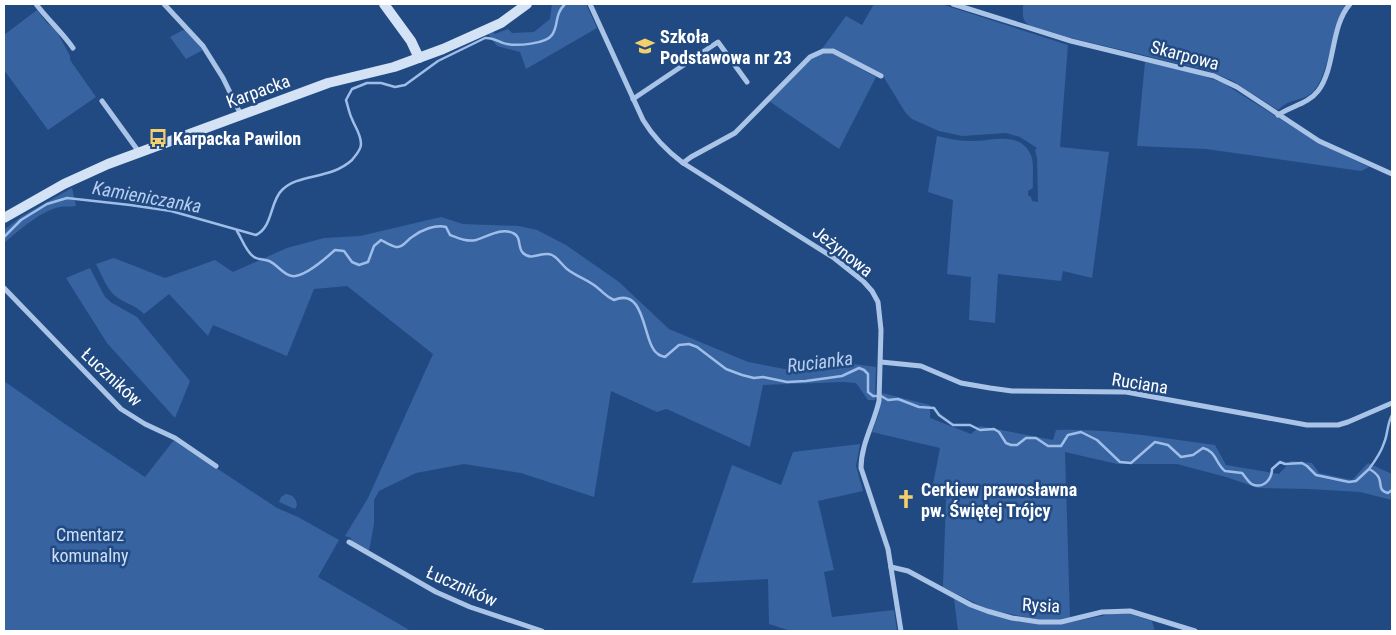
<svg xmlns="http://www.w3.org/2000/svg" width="1396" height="635" viewBox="0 0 1396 635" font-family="'Roboto Condensed',sans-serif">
	<rect width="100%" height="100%" fill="#224a82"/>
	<g fill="#3763a0">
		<polygon points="552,4 586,4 597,28 526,69 520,52 497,46 488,34 493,32 495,34 508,29 512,33 534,32 550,19"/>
		<path d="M874,4H941L1068,45L1060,147L1109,152L1092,278L1063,271L1061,281L998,274L995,323L969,320L971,277L947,274L953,200L928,192L937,136C949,139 960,141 972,141C991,141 1018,131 1030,153C1035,162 1032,178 1033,188L1028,191V195L1031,197L1032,201L1038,202L1037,158L1035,150L1037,148L1020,137L1006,133L962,136L939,131L912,119L905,112L883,76L833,49L827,48L822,49L846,16L862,25Z"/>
		<path d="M1023,4H1346C1333,26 1328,77 1313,92C1305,100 1293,99 1284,105C1282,106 1280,108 1278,110L1231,80L1206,70L1071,38L1031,26C1021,22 1023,14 1023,4Z"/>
		<polygon points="37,10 47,23 56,30 70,56 70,60 96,97 48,130 4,70 4,35"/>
		<polygon points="183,30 187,31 203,50 186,59 170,37"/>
		<polygon points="822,53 832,53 876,77 839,149 769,101 811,59"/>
		<polygon points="1145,62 1195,73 1223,83 1319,143 1369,167 1361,171 1206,149 1137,146"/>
		<path d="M72,188L76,206C71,207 65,206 60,207C42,210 18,231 4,243V230L22,216Z"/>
		<path d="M441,217L463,224L519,226L537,230L566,245L619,282L669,329L748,362L795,371L810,358L876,367L875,400H868L856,383L844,382L763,385L750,447L669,410L666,409L657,412L611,391L594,497L521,473L464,464L416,473L379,491L374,500V524L369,551L352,542L351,538L345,536L368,498L433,354L347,286L314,289L287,356L213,325L208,336L169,294L144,314C134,304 128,305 118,298C107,291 102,275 96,264L114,258L165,278L215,260L233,272L287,248L324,238L360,236Z"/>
		<polygon points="90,268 105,297 112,303 137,317 190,381 175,418 107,343 66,278"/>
		<polygon points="4,381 65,424 145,477 174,440 277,508 298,517 339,540 318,577 411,631 4,631"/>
		<path d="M882,393L930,405V418L971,434L980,426L1053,440L1056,430C1109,428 1162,438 1215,445L1226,465L1279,474L1291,461L1312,463L1319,473L1352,480L1368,463L1392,474V500L1360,492L1309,489L1258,488L1226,477L1177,464H1117L1065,452L1070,618L1061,620H1039L987,609L943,587L946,499L931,495L940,448L872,432L879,413Z"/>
		<polygon points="860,444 856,466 863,491 818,501 834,570 824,572 832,617 894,610 897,631 791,631 769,624 768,579 692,583 732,465 781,485 793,452"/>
		<path d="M286,494C293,495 296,498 297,505L295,509L279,502L281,497Z"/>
		<polygon points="954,598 986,613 1062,624 1116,613 1130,614 1152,621 1155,631 958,631"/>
	</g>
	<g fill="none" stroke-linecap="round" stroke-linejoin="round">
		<g stroke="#9ebee9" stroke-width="2.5">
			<path d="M237,231C242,239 246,252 254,257C259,260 264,259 269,261C277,264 283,275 292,276C304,278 326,258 335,250L344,251L352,262L359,265L368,262L374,246L381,240C385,242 391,246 396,247C403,248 407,240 412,237C421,230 436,224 446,227L450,235C458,238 467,242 476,240C487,237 501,227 513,233C522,237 517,247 523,253C532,262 543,250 552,255C558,258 562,265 567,269C577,277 589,280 599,289C605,294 607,297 614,300C647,286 642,344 658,354C660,356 663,356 665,357L679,345L689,344L697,347L726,369L742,375L754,378L763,377L787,382L806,381L842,376L859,368L864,370L868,374V392L873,396H881L888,400L898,399L919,407L934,408L939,415L953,425H970L980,430L994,429L999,432L1006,443L1011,445H1017L1026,438H1036L1048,446H1061L1068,435L1081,432L1097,440L1120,462L1131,463L1155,442L1168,445L1181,457L1193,455L1203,448C1216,451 1216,464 1225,471L1242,473C1246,477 1249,484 1254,485C1265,488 1272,478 1272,469L1280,462L1285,464L1302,463L1307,466L1316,475L1349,482L1356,481L1369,469C1373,471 1377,474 1379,478C1382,486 1378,490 1388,493L1392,490"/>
			<path d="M4,237L21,220L47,204L67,198L130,205L171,211L256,235C273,227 270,201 282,190C299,173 330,180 352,160C356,155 361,150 361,144C361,134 355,127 352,119C349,113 348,106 346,100L352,89L367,83H381L395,87L405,85L438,61L485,38C493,37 500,43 507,44C517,46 546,44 552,35C559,25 554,15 565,4"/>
			<path d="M1369,469C1375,461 1381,453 1384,443C1388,434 1387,424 1392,415"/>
		</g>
		<g stroke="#aac4e8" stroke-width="5">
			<path d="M36,4C48,20 62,32 73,48"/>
			<polyline points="164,4 203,46 223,78 241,115"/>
			<path d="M590,4L643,120C654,138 667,151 683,163L834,258L863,281L872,291L878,302L881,330L879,401C874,424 861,444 861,468L888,549L901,631"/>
			<polyline points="953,4 1071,41 1214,76 1237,87 1319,141 1392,174"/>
			<polyline points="633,99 718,42 747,82"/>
			<polyline points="102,101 139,152"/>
			<path d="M1278,115C1291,106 1308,104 1318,91C1336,67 1330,27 1350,4"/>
			<polyline points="683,163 691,157 735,133 810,57 823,51 833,51 881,76"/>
			<polyline points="4,288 121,409 145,424 175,438 216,466"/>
			<polyline points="881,362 921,366 961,383 990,388 1012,391 1126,392 1307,425 1338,425 1348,422 1392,403"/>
			<polyline points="349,542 436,592 470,607 542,631"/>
			<polyline points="891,567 908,571 971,605 987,611 1012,618 1039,622 1061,622 1102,612 1130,611 1195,631"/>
		</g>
		<g stroke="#d4e2f6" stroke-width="10">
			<polyline points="384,4 411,41 419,58"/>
			<polyline points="4,218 64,184 108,164 328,83 394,67 443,49 501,23 527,4"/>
		</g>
	</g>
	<defs>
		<g id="school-bare" transform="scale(1.5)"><path d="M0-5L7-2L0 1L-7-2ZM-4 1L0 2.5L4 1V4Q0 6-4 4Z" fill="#f3d06c" stroke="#224a82" stroke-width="2.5" paint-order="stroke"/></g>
		<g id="bus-bare" transform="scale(1.5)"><path d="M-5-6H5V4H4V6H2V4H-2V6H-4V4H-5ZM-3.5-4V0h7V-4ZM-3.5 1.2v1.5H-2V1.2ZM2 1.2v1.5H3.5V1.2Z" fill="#f3d06c" stroke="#224a82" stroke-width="2.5" paint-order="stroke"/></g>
		<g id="church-bare" transform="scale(1.5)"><path d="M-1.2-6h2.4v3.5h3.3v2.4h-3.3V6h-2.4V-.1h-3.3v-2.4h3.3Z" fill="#f3d06c" stroke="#224a82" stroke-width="2.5" paint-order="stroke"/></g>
	</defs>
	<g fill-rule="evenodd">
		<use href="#school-bare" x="645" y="46"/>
		<use href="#bus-bare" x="158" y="138"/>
		<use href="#church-bare" x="906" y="499"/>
	</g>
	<g text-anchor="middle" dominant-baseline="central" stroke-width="5" stroke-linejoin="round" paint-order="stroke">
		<g font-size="18" font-weight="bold" fill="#fff" stroke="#224a82" text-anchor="start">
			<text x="660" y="36">Szkoła<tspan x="660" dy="21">Podstawowa nr 23</tspan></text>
			<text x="173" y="138">Karpacka Pawilon</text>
			<text x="921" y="489">Cerkiew prawosławna<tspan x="921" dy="21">pw. Świętej Trójcy</tspan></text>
		</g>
		<g font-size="18" fill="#fff" stroke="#224a82">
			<text transform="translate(1185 55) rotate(15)">Skarpowa</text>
			<text transform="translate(258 91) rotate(-20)">Karpacka</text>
			<text transform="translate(843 251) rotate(38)">Jeżynowa</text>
			<text transform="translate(112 377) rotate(43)">Łuczników</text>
			<text transform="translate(1140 383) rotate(9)">Ruciana</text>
			<text transform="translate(462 586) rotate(24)">Łuczników</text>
			<text transform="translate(1041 605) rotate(3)">Rysia</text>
		</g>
		<g font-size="18" fill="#cddff6" stroke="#224a82">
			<text x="90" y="534">Cmentarz<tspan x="90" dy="21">komunalny</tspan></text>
		</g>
		<g font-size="19" font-style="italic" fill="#b5ceef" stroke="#224a82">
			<text transform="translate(147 197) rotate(10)">Kamieniczanka</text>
			<text transform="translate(820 362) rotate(-7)">Rucianka</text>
		</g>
	</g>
	<rect width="1396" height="635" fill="none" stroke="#ffffff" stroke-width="10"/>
</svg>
